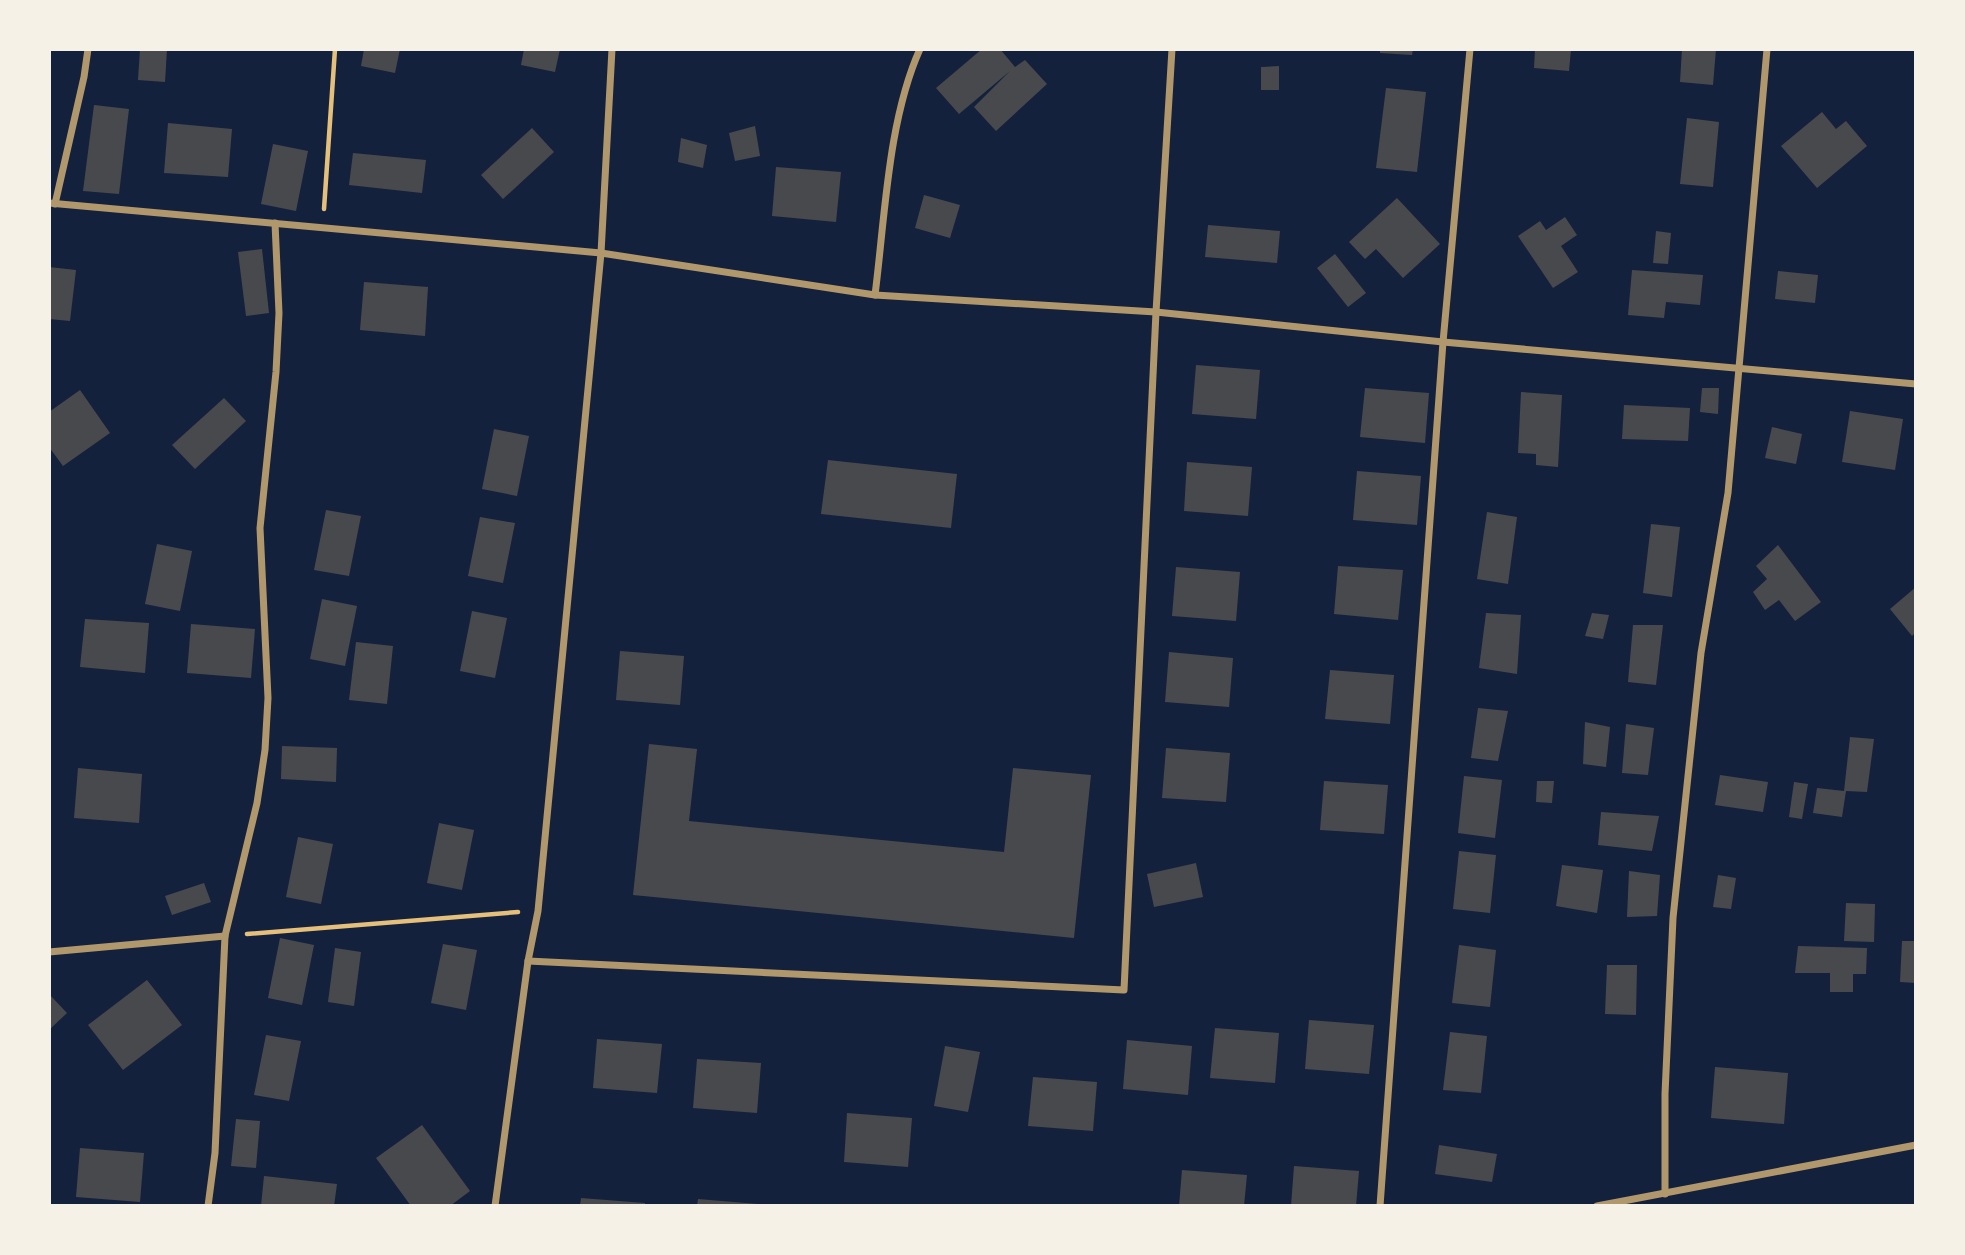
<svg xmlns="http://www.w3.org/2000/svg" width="1965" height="1255" viewBox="0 0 1965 1255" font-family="'Public Sans',sans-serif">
	<rect width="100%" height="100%" fill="#14213d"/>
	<g fill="#48494c">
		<polygon points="140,49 167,49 165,82 138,80"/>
		<polygon points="364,49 400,49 395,73 361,66"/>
		<polygon points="524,49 560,49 555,72 521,65"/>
		<polygon points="982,49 1000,49 1015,67 1025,60 1047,84 996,131 974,107 1010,71 959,114 936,88"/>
		<polygon points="1380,49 1413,49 1412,55 1380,53"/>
		<polygon points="1535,49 1571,49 1569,71 1534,68"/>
		<polygon points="1682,49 1716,49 1713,85 1680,82"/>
		<polygon points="1279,66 1279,90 1261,90 1261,67"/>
		<polygon points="1386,88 1426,92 1417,172 1376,168"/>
		<polygon points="94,105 129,109 119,194 83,191"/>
		<polygon points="1822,112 1836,129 1846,121 1867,146 1817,188 1781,146"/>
		<polygon points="1687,118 1719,122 1713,187 1680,184"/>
		<polygon points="168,123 232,129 228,177 164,173"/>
		<polygon points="755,126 760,156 735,161 729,133"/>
		<polygon points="532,128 554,152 503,199 481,175"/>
		<polygon points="681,138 707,145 703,168 678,162"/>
		<polygon points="273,144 308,151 296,211 261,204"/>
		<polygon points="353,153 426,160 422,193 349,185"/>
		<polygon points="776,167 841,172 836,222 772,216"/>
		<polygon points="924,195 960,205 950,238 915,228"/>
		<polygon points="1397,198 1440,244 1403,278 1376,249 1365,259 1349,242"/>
		<polygon points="1565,217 1577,235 1561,246 1578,272 1553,288 1518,236 1540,221 1546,230"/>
		<polygon points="1208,225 1280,231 1277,263 1205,257"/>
		<polygon points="1656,231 1671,233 1668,264 1653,263"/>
		<polygon points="262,249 269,313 246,316 238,252"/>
		<polygon points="1335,254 1366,293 1348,307 1317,268"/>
		<polygon points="49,267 76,270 70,321 49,319"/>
		<polygon points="1632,270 1703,275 1700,305 1666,302 1664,318 1628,315"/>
		<polygon points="1778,271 1818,275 1815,303 1775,299"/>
		<polygon points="364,282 428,287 425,336 360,330"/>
		<polygon points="1196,365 1260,370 1256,419 1192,414"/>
		<polygon points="1365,388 1429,393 1425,443 1360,437"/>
		<polygon points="1702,388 1719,388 1718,414 1700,412"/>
		<polygon points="80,390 110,433 63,466 49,447 49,412"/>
		<polygon points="1521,392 1562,395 1558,467 1536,465 1536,454 1518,453"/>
		<polygon points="224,398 246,421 195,469 172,445"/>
		<polygon points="1624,405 1690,408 1688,441 1622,439"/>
		<polygon points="1850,411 1903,419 1895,470 1842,462"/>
		<polygon points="1772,427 1802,434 1796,464 1765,458"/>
		<polygon points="494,429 529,436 517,496 482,489"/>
		<polygon points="828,460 957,474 951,528 821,514"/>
		<polygon points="1187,462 1252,467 1248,516 1184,511"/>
		<polygon points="1357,471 1421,476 1417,525 1353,520"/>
		<polygon points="326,510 361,516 349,576 314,570"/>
		<polygon points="1487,512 1517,517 1508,584 1477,579"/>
		<polygon points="480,517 515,523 503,583 468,576"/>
		<polygon points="1651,524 1680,527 1672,597 1643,593"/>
		<polygon points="157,544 192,551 180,611 145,604"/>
		<polygon points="1778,545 1821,602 1795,621 1779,600 1765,610 1753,592 1767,579 1756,566"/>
		<polygon points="1338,566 1403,570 1398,620 1334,614"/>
		<polygon points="1176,567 1240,572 1236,621 1172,616"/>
		<polygon points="1916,587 1916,632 1912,636 1890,609"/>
		<polygon points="322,599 357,606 345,666 310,659"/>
		<polygon points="472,611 507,618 495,678 460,671"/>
		<polygon points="1486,613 1521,615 1517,674 1479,668"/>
		<polygon points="1592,613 1609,615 1603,639 1585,636"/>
		<polygon points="85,619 149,623 145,673 80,667"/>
		<polygon points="191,624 255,629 251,678 187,673"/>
		<polygon points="1633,625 1663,625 1656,685 1628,682"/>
		<polygon points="356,642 393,646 387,704 349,700"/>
		<polygon points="620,651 684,656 680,705 616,700"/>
		<polygon points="1169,652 1233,658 1229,707 1165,702"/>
		<polygon points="1330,670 1394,675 1390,724 1325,719"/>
		<polygon points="1478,708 1508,711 1498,761 1471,758"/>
		<polygon points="1585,722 1610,727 1606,767 1583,764"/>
		<polygon points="1626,724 1654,728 1648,775 1622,773"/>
		<polygon points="1850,737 1874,739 1867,792 1846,791 1842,817 1813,813 1817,788 1844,791"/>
		<polygon points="649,744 697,749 689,821 1004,852 1013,768 1091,775 1074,938 633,895"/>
		<polygon points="282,746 337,748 336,782 281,779"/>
		<polygon points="1166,748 1230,753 1226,802 1162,798"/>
		<polygon points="78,768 142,774 139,823 74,818"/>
		<polygon points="1720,775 1768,782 1763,812 1715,805"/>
		<polygon points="1464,776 1502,780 1495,838 1458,833"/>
		<polygon points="1324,781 1388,785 1384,834 1320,830"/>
		<polygon points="1537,781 1554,781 1552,803 1536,802"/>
		<polygon points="1794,782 1808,784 1802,819 1789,817"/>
		<polygon points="1601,812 1659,816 1652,851 1598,845"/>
		<polygon points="439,823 474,830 462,890 427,883"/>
		<polygon points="298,837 333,844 321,904 286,897"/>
		<polygon points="1459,851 1496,855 1490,913 1453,909"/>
		<polygon points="1196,863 1203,897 1154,907 1147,874"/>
		<polygon points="1562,865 1603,870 1597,913 1556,906"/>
		<polygon points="1629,871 1660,875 1657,916 1627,917"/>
		<polygon points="1718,875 1736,878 1731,909 1713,907"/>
		<polygon points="204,883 211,902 172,915 165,896"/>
		<polygon points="1846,903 1875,904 1874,942 1844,941"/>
		<polygon points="280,938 314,945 302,1005 268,998"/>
		<polygon points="1902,941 1916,941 1916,983 1900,982"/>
		<polygon points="443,944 477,950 466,1010 431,1003"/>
		<polygon points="1459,945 1496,950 1490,1007 1452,1003"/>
		<polygon points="1798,946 1867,948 1866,974 1853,974 1853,992 1830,992 1830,973 1795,973"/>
		<polygon points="335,948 361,952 354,1006 328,1002"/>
		<polygon points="1607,965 1637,965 1636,1015 1605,1014"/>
		<polygon points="147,980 182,1025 123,1070 88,1025"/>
		<polygon points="49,994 67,1013 49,1030"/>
		<polygon points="1309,1020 1374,1025 1369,1074 1305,1069"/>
		<polygon points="1215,1028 1279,1033 1275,1083 1210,1078"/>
		<polygon points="1450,1032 1487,1036 1481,1093 1443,1090"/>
		<polygon points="266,1035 301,1041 289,1101 254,1095"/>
		<polygon points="597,1039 662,1044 657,1093 593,1088"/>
		<polygon points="1127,1040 1192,1046 1188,1095 1123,1089"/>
		<polygon points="945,1046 980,1052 968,1112 934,1106"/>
		<polygon points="697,1059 761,1063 757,1113 693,1108"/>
		<polygon points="1715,1067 1788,1073 1784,1124 1711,1118"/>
		<polygon points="1033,1077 1097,1082 1093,1131 1028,1126"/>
		<polygon points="847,1113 912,1118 908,1167 844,1162"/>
		<polygon points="236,1119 260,1121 256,1168 231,1166"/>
		<polygon points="422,1125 470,1191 450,1206 411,1206 376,1158"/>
		<polygon points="1439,1145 1497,1154 1492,1182 1435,1174"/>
		<polygon points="80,1148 144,1153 140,1202 76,1197"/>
		<polygon points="1294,1166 1359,1171 1356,1206 1291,1206"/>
		<polygon points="1182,1170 1247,1175 1244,1206 1179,1206"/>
		<polygon points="264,1176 337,1184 334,1206 261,1206"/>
		<polygon points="581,1198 645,1203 645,1206 580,1206"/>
		<polygon points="698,1199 758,1204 758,1206 697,1206"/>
	</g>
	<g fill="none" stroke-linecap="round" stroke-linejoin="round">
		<g stroke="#e5c07b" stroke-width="4.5">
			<polyline points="324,209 335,49"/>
			<polyline points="247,934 518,912"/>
		</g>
		<g stroke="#b1986c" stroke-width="7">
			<polyline points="49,203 601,253 875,295 1156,312 1443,342 1916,384"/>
			<polyline points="55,204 84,77 88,49"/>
			<path d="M875,295C885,217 888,120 920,49"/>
			<polyline points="49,952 225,936"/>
			<polyline points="528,961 1124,990 1156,312 1172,49"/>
			<polyline points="1665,1194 1665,1094 1673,918 1701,653 1728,493 1767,49"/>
			<polyline points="208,1206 215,1153 225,936 257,803 265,750 268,698 260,528 276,372 279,313 275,223"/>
			<polyline points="495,1206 528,961 538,911 601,253 612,49"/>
			<polyline points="1380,1206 1443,342 1470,49"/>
			<polyline points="1597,1206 1916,1145"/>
		</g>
	</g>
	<rect width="1965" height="1255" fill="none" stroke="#f6f1e7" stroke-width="102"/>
</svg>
